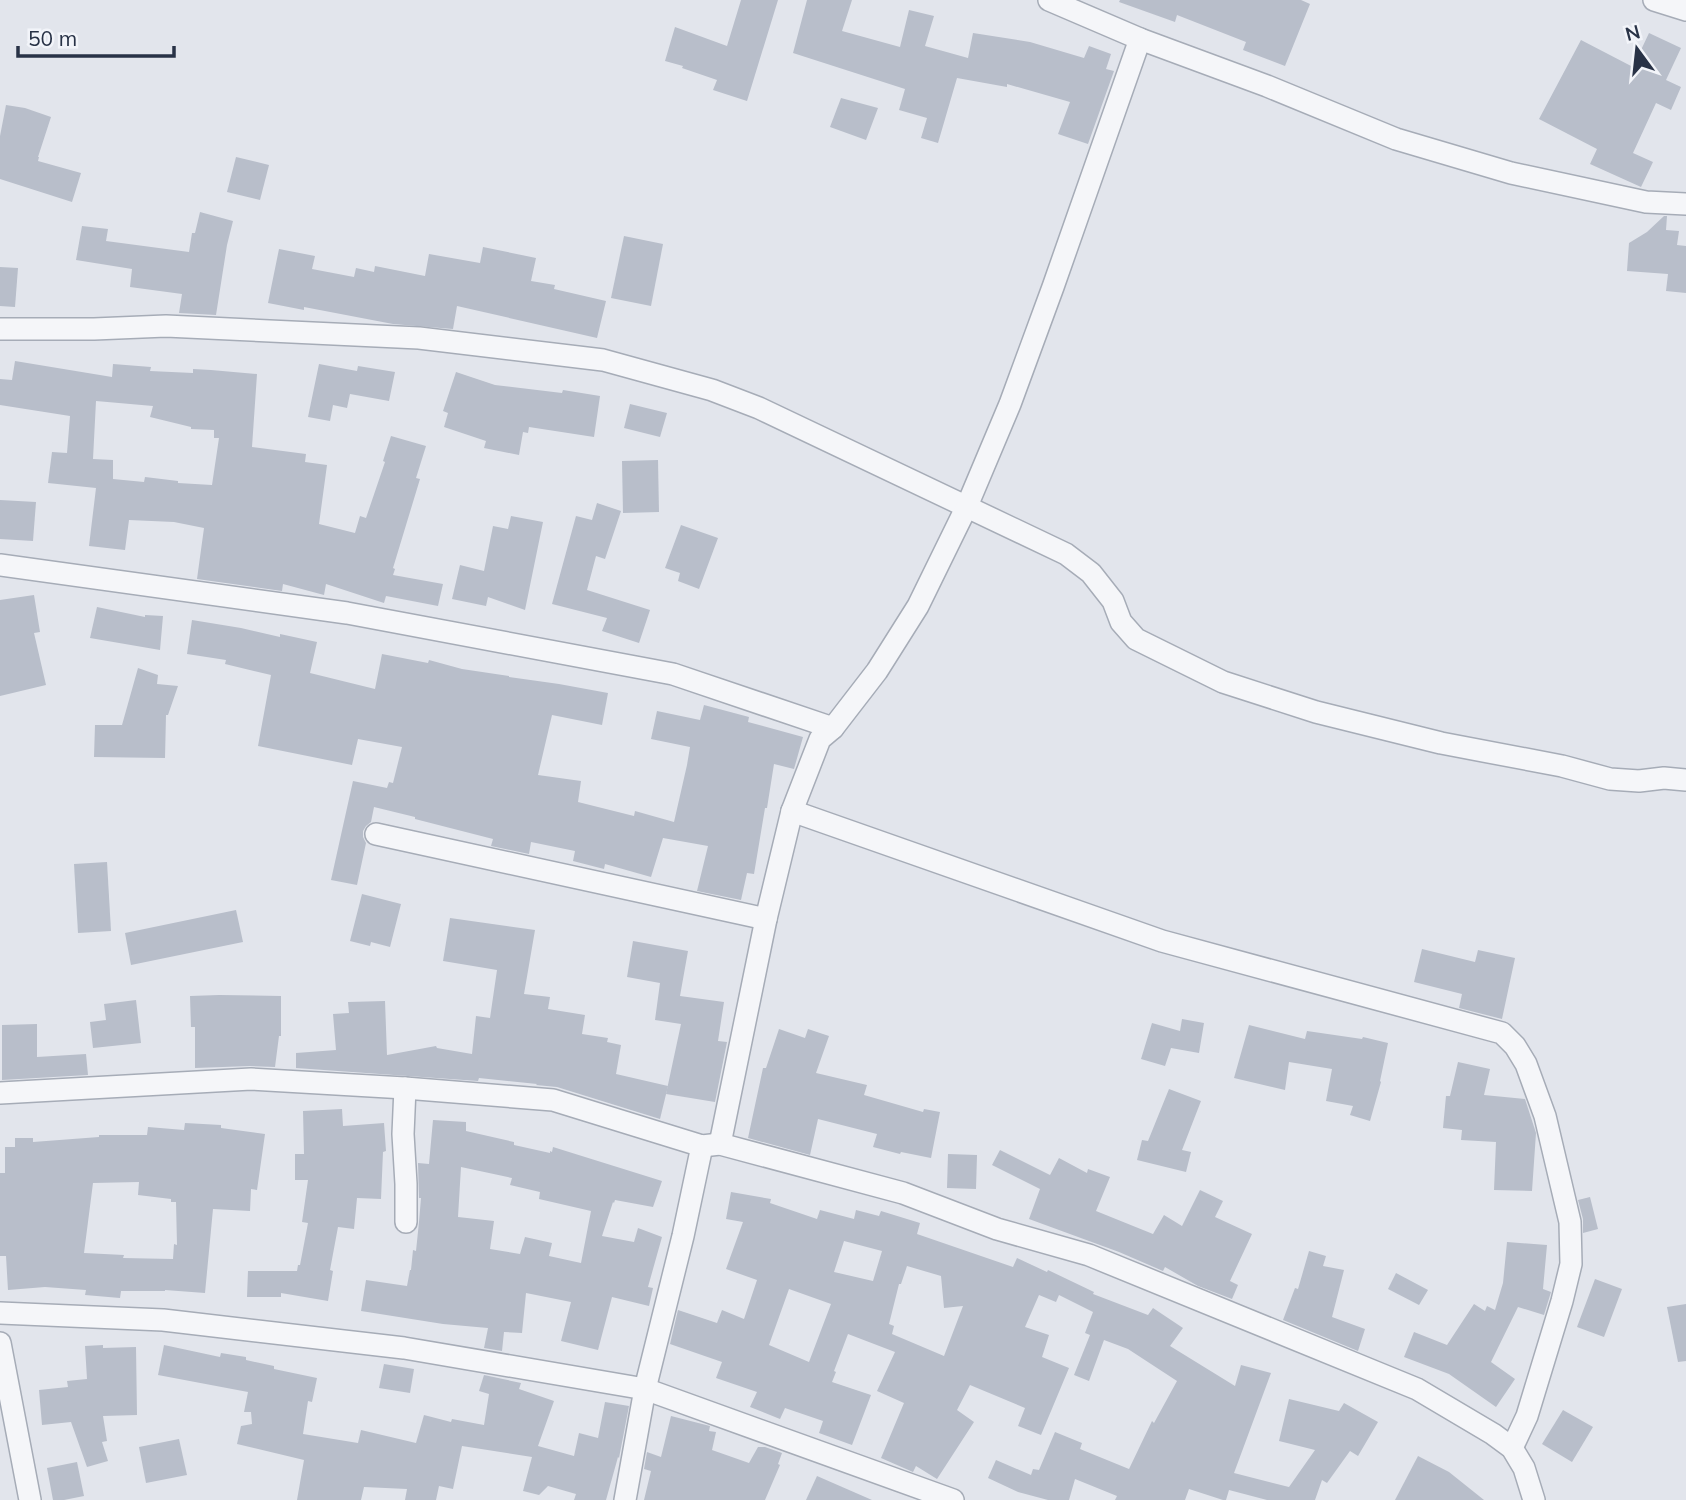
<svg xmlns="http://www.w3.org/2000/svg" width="1686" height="1500" viewBox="0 0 1686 1500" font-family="Mulish,sans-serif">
	<rect width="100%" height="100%" fill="#e2e5ec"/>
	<g fill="#b8beca" fill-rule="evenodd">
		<polygon points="741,0 778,0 747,101 713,90 717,80 682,68 683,66 665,61 675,27 727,46"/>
		<polygon points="807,0 852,0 842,31 900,47 909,10 934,16 925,46 968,58 973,33 1030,42 1084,58 1089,46 1111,54 1106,69 1114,71 1088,144 1058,134 1070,102 1007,84 1007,87 957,78 938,143 921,138 927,118 899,110 905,89 793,53"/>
		<polygon points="1120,0 1301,0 1310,4 1285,66 1243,50 1246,42 1177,15 1175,22 1119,2"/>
		<polygon points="1649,33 1681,48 1666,80 1681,87 1671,110 1656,103 1633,153 1653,162 1641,187 1590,164 1597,149 1539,119 1581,40 1633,67"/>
		<polygon points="841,98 878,108 866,140 830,127"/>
		<polygon points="6,105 25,108 51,117 38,157 39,157 38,161 81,173 72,202 0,179 0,136"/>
		<polygon points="236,157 269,165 260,200 227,192"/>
		<polygon points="200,212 233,221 227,245 216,315 179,313 182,294 130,287 132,269 76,260 82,226 108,229 106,241 189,252 192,233 195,233"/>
		<polygon points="1664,216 1667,216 1666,230 1679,231 1677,245 1686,246 1686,293 1666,291 1668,274 1627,271 1629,243 1647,232"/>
		<polygon points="624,236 663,244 651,306 611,298"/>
		<polygon points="483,247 536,258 531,281 555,285 554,289 606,301 597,338 457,306 453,329 393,324 304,307 304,310 268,303 279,249 315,256 312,269 354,277 356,268 374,272 375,266 425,276 429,254 480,263"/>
		<polygon points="0,267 18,268 15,307 0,306"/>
		<path d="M15,361L112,377L113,364L151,367L150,371L193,373V369L211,370L257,374L252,447L306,454L305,462L327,465L319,524L355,533L360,516L366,518L385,462L383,461L391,436L426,446L416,478L420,479L393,568L395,569L393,575L443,584L438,606L386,596L384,603L326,584L324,595L283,584L282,591L197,579L204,528L174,522L129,520L125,550L89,546L96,488L48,483L52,452L67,453L70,416L0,405V379L12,380ZM96,401L153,406L150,417L191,427V429L214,430V438H219L212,485L178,483V481L145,477L144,482L113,479V460L93,459Z"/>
		<polygon points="319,364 357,371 358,366 395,372 389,401 350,394 347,408 333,405 330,421 308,417"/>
		<polygon points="456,372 495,385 562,393 563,390 600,396 594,437 529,427 528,433 523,432 519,455 484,448 486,441 444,427 448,413 443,411"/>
		<polygon points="630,404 667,413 660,437 624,428"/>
		<polygon points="658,460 659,512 623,513 622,461"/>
		<polygon points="0,500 36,502 33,541 0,539"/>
		<polygon points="597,503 621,511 605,559 596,556 587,590 650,610 639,643 602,631 607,618 552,604 576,516 592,520"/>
		<polygon points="511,516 543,522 525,610 488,597 486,606 452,599 460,565 484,571 493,526 508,529"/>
		<polygon points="681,525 718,538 699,589 678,581 680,573 665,568"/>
		<polygon points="34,595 40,632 34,633 46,685 0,696 0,600"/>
		<polygon points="97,607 145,617 145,615 163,616 160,650 90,638"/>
		<polygon points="192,620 241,628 280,637 280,634 317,642 310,673 375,689 382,654 428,663 429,660 462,669 509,676 509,677 559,684 608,693 602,725 552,715 538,775 581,781 578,802 634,816 635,811 674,822 687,765 690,747 651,739 657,711 700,720 704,705 749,717 748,722 803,737 794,769 774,764 767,808 765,808 754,874 747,873 741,900 697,891 708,846 663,838 651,877 605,864 604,869 573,861 575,851 531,842 529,854 491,846 493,839 415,819 415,817 374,807 371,822 366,826 363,831 363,837 366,843 357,885 331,880 353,781 387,788 389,782 393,783 402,747 358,739 352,765 258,746 271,675 225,664 226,660 187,654"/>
		<polygon points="138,668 158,675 157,684 178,686 168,715 166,715 165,758 94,757 95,725 122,725"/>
		<polygon points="107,862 111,931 78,933 74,864"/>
		<polygon points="362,894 401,904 390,947 371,942 370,946 350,941"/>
		<polygon points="236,910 243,942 131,965 125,933"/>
		<polygon points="450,918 535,930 524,994 550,997 548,1009 585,1015 582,1034 608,1038 607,1042 621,1045 616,1074 668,1086 660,1119 557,1087 536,1085 537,1084 479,1078 478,1081 296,1068 296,1053 336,1050 333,1014 349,1013 348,1002 385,1001 387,1055 436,1046 437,1048 472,1054 476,1016 490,1018 497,970 443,961"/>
		<polygon points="633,941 688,951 680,996 724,1002 718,1041 727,1042 715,1102 666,1094 681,1024 655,1020 660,983 627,977"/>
		<polygon points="1422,949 1475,962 1478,950 1515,958 1502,1019 1459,1008 1462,994 1414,982"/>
		<polygon points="219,995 281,996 281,1036 279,1036 275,1067 250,1066 195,1068 195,1027 191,1027 190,996"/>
		<polygon points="136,1000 141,1043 93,1048 90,1022 106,1020 104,1004"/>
		<polygon points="1182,1019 1204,1023 1199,1053 1171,1048 1165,1066 1141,1059 1152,1023 1180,1031"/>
		<polygon points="37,1024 37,1057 86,1054 88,1075 2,1080 2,1025"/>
		<polygon points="1249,1025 1305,1039 1307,1031 1362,1039 1363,1037 1388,1043 1380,1081 1381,1082 1370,1121 1350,1115 1353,1106 1326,1101 1332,1069 1289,1062 1285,1090 1234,1078"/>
		<polygon points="779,1029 805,1038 808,1029 829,1036 816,1073 867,1085 864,1095 923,1112 924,1109 940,1112 931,1158 901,1152 900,1154 873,1147 877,1134 818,1119 810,1155 748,1138 763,1068 766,1068"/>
		<polygon points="1458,1062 1490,1069 1484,1095 1525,1099 1536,1133 1532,1191 1494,1190 1496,1142 1461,1140 1462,1130 1443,1128 1446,1096 1450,1096"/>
		<polygon points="1169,1089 1201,1101 1182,1150 1191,1152 1186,1172 1137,1160 1142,1140 1148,1141"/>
		<polygon points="342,1109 343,1126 384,1123 386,1151 383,1152 381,1199 357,1198 354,1229 338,1227 330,1270 333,1271 328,1301 281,1293 281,1297 247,1297 248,1271 297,1271 298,1265 300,1265 308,1223 302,1222 308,1180 295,1180 295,1154 304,1154 303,1111"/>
		<path d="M433,1120L466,1122V1131L514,1142V1145L550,1153V1151L552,1152L553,1147L662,1181L653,1207L615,1200L614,1203L613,1202L602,1236L634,1242L638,1228L662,1237L648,1287L653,1288L649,1306L612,1297L598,1350L561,1341L571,1302L526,1293L522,1333L504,1332L502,1351L484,1348L488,1328L443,1324L361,1311L366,1280L407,1286L410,1270H411L413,1250L416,1251L419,1222L421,1198H419L418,1163L429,1164ZM461,1167L512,1178L510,1185L540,1192L539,1199L591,1211L581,1263L549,1256L552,1243L525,1237L520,1254L490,1249L494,1221L458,1217Z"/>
		<path d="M185,1123L221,1125V1128L265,1134L257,1190L251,1189L250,1211L213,1209L205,1293L165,1290V1291H121L120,1298L85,1295L86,1290L45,1287L8,1290L6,1256H0V1173H5V1147H15V1138H33V1142L99,1137V1135H147L148,1127L184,1130ZM139,1182L138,1195L171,1199V1202H176L177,1245L174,1244L173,1259L123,1258L124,1255L84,1253L93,1183Z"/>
		<polygon points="1000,1150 1050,1175 1059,1158 1087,1173 1088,1169 1110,1177 1096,1211 1153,1234 1164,1215 1182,1226 1200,1190 1223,1201 1215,1217 1252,1234 1230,1281 1238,1285 1232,1299 1198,1286 1165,1267 1163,1271 1119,1252 1029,1219 1040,1189 992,1165"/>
		<polygon points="948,1154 977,1155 976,1189 947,1188"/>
		<path d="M731,1192L771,1199L770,1203L817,1219L820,1210L854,1219L856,1210L879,1216L881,1211L920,1223L917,1234L1013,1267L1017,1258L1047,1272L1048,1270L1094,1292L1093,1294L1148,1315L1153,1308L1183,1328L1170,1346L1235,1386L1241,1365L1271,1373L1234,1473L1289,1487L1315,1450L1279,1441L1289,1399L1339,1411L1344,1403L1378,1422L1358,1456L1350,1451L1327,1483L1322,1480L1315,1500H1267L1229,1490L1226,1500H1223L1189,1489L1185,1500H1115L1117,1496L1075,1479L1069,1500H1048L1018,1492L988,1478L996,1460L1031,1475L1033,1469L1039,1470L1055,1432L1082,1443L1080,1449L1129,1469L1152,1421L1154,1423L1177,1381L1128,1349L1104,1340L1089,1381L1074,1375L1090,1335L1085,1333L1093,1312L1059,1295L1056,1302L1039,1295L1025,1327L1049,1335L1042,1357L1069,1368L1041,1435L1018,1426L1025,1408L970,1385L957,1410L974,1422L937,1479L916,1466L913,1472L881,1458L904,1403L877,1391L895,1352L848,1334L834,1371L836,1372L832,1382L871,1395L852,1445L819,1433L823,1421L785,1408L780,1419L750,1407L757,1392L716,1378L722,1362L670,1344L678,1310L717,1323L722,1310L744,1319L757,1280L726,1269L743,1222L726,1219ZM844,1241L882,1251L873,1281L834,1272ZM907,1266L941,1276L944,1308L963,1306L944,1356L892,1334L894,1326L889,1324L899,1284H901ZM789,1289L831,1304L809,1362L769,1345Z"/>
		<polygon points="1590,1197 1598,1229 1583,1233 1583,1219 1578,1200"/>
		<polygon points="1507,1242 1547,1245 1543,1289 1551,1292 1544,1315 1518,1307 1491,1362 1515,1379 1496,1407 1449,1374 1404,1357 1414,1332 1447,1345 1474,1304 1485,1311 1487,1306 1495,1310 1503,1283"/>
		<polygon points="1309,1251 1326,1256 1323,1266 1344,1270 1332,1317 1365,1329 1358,1351 1283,1320 1295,1288 1298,1289"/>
		<polygon points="1396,1273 1428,1290 1419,1305 1388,1289"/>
		<polygon points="1595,1279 1622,1289 1604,1337 1577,1327"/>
		<polygon points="1686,1304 1686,1361 1678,1362 1667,1307"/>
		<polygon points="103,1345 103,1348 136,1347 137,1415 103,1416 107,1441 102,1442 108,1461 87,1467 71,1422 42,1425 39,1390 68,1387 67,1381 87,1379 85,1346"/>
		<polygon points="164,1345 220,1357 221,1353 246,1357 246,1360 274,1366 274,1369 317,1378 312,1402 308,1401 303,1434 358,1443 361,1430 416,1443 424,1415 451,1422 452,1419 484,1425 489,1394 479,1391 484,1375 521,1383 519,1389 554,1401 538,1446 574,1456 579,1433 598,1438 605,1402 629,1406 619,1458 618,1457 606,1500 574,1500 576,1494 548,1486 539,1495 523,1491 532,1457 462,1446 453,1489 439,1486 436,1500 405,1500 407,1489 364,1487 361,1500 297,1500 304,1460 237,1444 241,1426 252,1424 251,1412 244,1412 248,1392 158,1375"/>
		<polygon points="384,1364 414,1369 410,1393 379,1388"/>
		<polygon points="1563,1410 1593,1427 1572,1462 1542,1444"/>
		<polygon points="671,1416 710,1426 709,1431 716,1432 712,1450 749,1463 758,1447 765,1447 782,1453 778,1464 780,1465 765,1500 644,1500 651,1471 644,1469 647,1452 661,1457"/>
		<polygon points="179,1439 187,1475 146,1483 139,1447"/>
		<polygon points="1418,1456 1449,1472 1484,1500 1395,1500"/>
		<polygon points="77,1462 84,1496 64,1500 53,1500 47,1468"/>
		<polygon points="817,1476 872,1500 806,1500"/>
	</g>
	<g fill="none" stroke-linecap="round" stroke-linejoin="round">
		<g stroke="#a6acb7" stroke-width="24">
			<g id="minor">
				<polyline points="1049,0 1140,39 1267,86 1396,139 1511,173 1646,202 1686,204"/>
				<polyline points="1654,0 1686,10"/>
				<polyline points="0,329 94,329 166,326 419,338 603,360 712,390 759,408 1066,554 1091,573 1113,601 1121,622 1136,639 1223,682 1316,712 1441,743 1562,766 1610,779 1639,781 1664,778 1686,780"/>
				<polyline points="0,565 347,613 673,674 833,728"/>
				<polyline points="792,811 1162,941 1502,1033 1515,1046 1526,1064 1545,1116 1570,1222 1571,1264 1562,1301 1527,1416 1512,1448"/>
				<polyline points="376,834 766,919"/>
				<polyline points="405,1088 403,1134 406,1184 406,1222"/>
				<polyline points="0,1093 251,1079 405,1088 553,1100 702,1146 720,1144 903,1193 997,1229 1089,1255 1417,1389 1493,1434 1512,1448 1524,1468 1534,1500"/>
				<polyline points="720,1144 766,919 792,811 820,739 833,728 877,671 918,606 967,506 1010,404 1053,287 1140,39"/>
				<polyline points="0,1313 163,1320 404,1348 645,1389 953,1500"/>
				<polyline points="0,1343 30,1500"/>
				<polyline points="625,1500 645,1389 683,1236 702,1146"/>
			</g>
		</g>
		<use href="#minor" stroke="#f5f6f9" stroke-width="21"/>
	</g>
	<g transform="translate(1637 49) rotate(345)" stroke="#f2f4f9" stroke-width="5" paint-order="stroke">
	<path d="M0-5L12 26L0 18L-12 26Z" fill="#283246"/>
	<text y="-10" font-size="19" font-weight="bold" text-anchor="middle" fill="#283246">N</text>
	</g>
	<path d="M18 46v10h156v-10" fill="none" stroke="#283246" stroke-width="3.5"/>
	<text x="28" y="46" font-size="21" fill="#283246" stroke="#f2f4f9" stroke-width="5" paint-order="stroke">50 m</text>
</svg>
